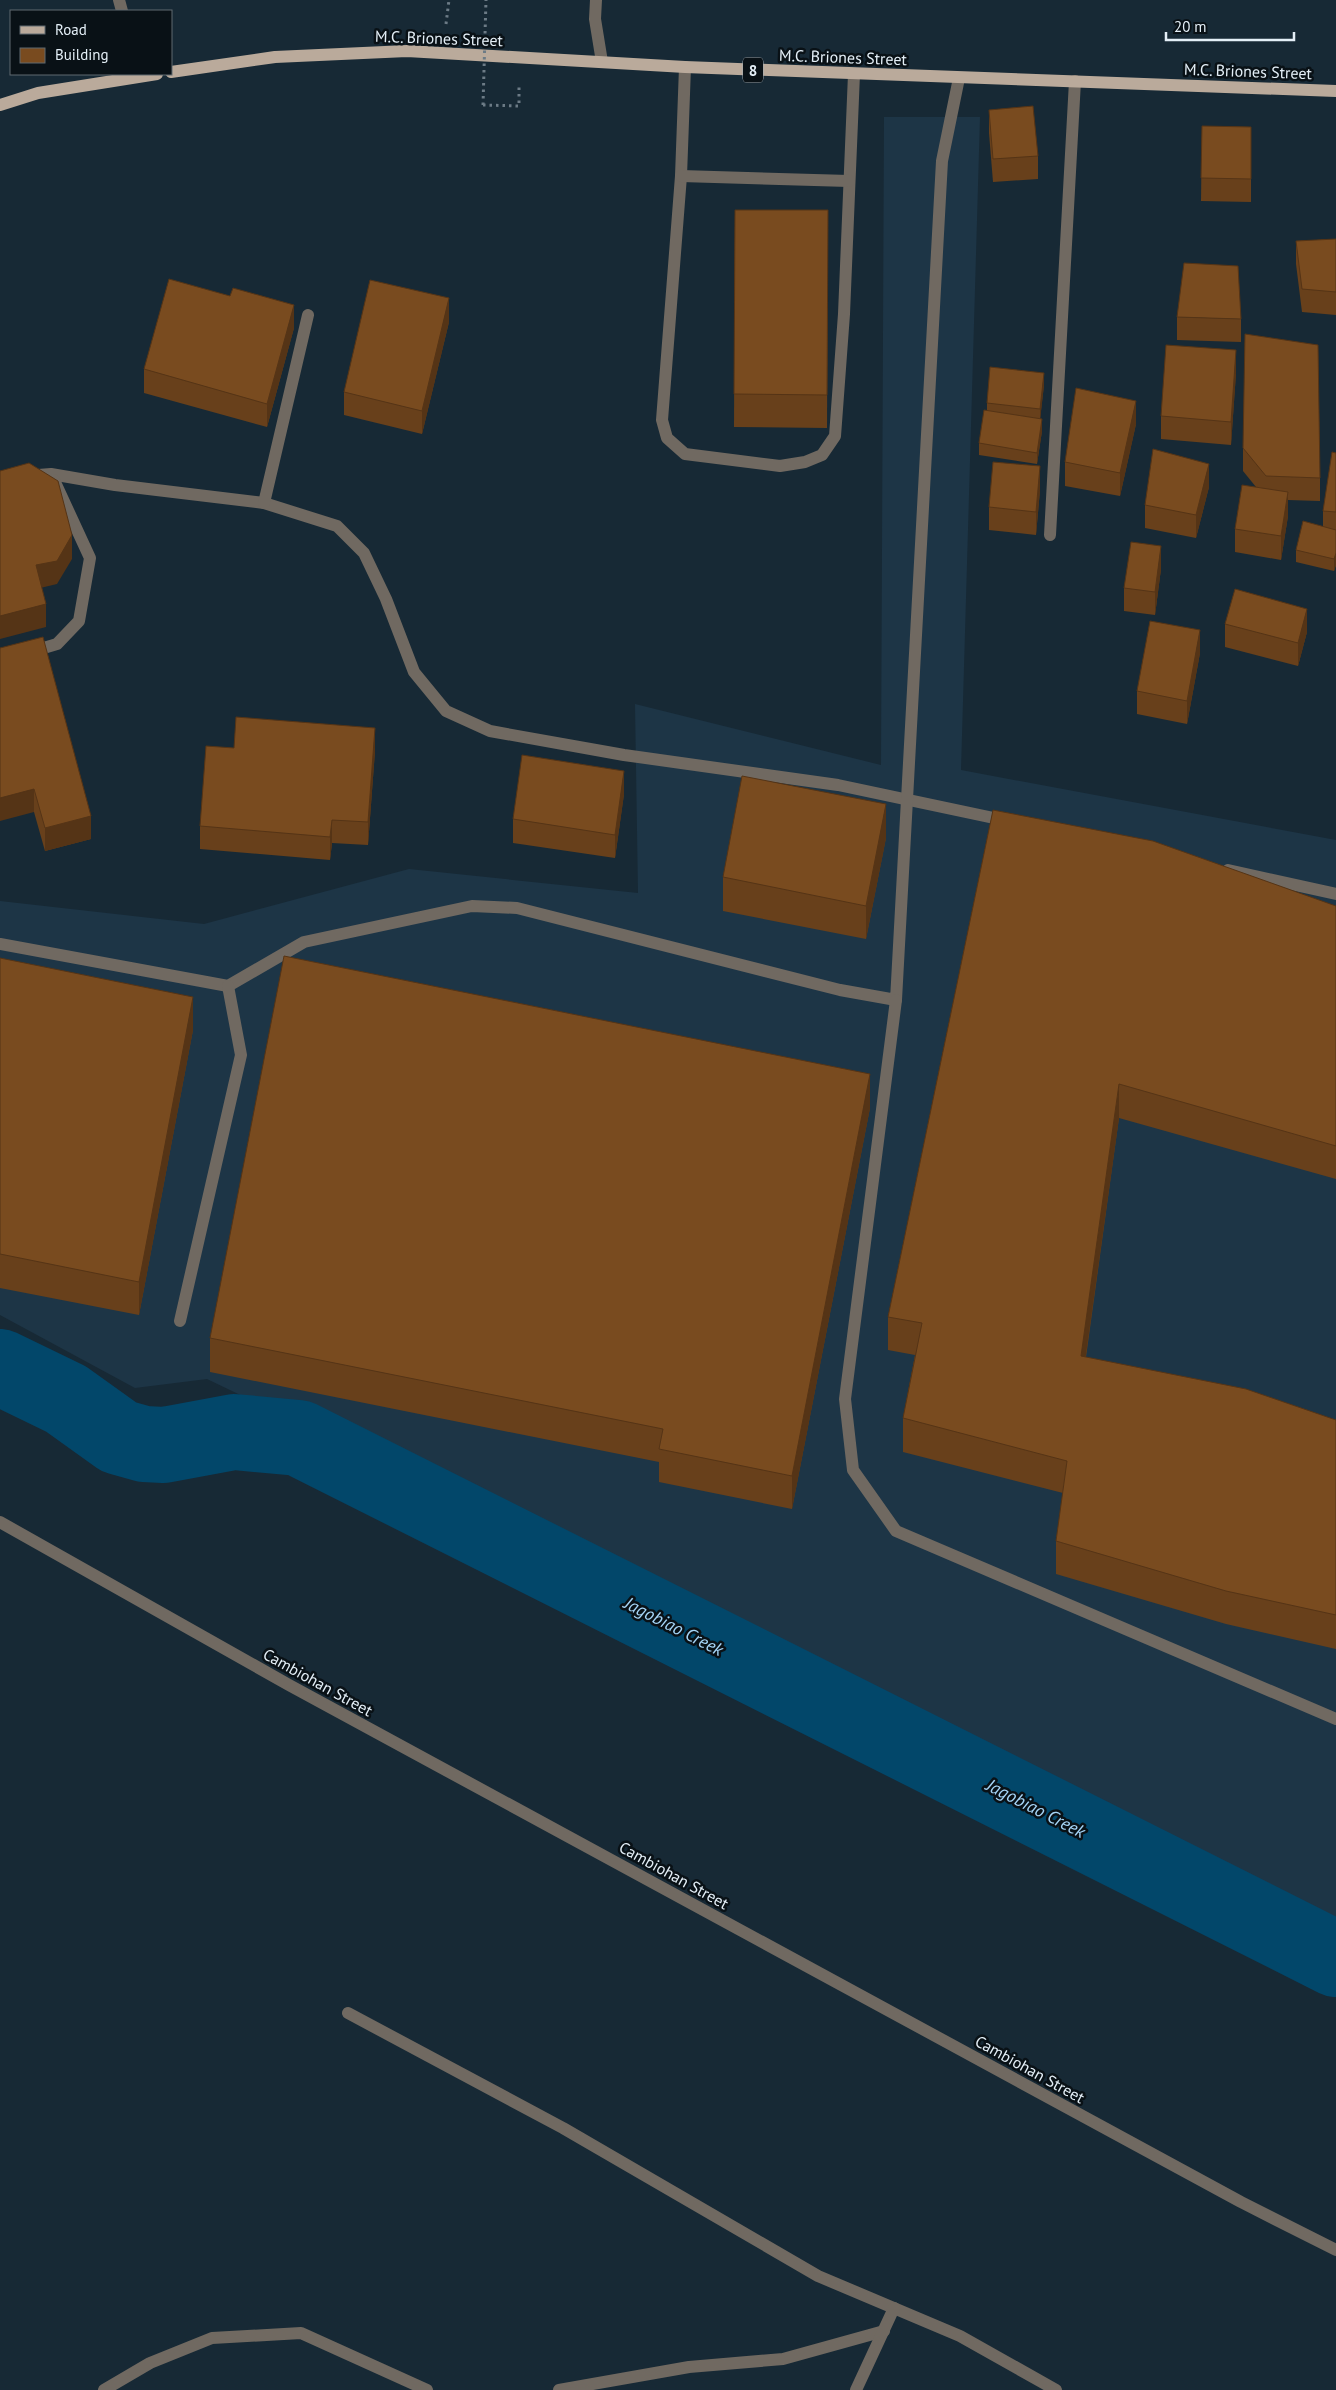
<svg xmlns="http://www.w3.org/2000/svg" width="1336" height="2390" viewBox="0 0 1336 2390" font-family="'PT Sans',sans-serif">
	<rect width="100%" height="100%" fill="#172935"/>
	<polygon fill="#1d3546" points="884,117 980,117 961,770 1336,840 1336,1921 207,1379 135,1388 0,1315 0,901 204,924 409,869 638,893 635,704 881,765"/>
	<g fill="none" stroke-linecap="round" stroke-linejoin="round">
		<polyline stroke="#02476a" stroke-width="76" points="0,1367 66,1399 119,1437 144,1444 164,1445 234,1432 299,1438 1336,1959"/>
		<g stroke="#6c7b86" stroke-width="3" stroke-dasharray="2.5 4" stroke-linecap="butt">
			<polyline points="446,24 449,0"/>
			<polyline points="483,105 519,106 519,85"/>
		</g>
		<g stroke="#706961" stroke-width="12">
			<polyline points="596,0 595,19 602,62"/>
			<polyline points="685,67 681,176 662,420 667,438 685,454 780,466 805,462 822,455 835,436 844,314 854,74"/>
			<polyline points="681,176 849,181"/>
			<polyline points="0,478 51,474 115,485 264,503 337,526 364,553 386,599 414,672 446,711 490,731 624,755 838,785 1008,821"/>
			<polyline points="264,503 308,315"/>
			<polyline points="0,661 57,644 79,621 90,558 54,480"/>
			<polyline points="1228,870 1336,894"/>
			<polyline points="0,944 228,986 304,942 472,906 517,908 840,990 896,1000 942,161 959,78"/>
			<polyline points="896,1000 845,1399 853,1470 896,1531 1336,1719"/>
			<polyline points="180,1321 241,1055 228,986"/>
		</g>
		<g stroke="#706961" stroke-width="12">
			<polyline points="1050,535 1075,81"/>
			<polyline points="0,1522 289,1685 1241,2202 1336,2250"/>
			<polyline points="348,2013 563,2128 818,2276 960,2336 1056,2390"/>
			<polyline points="104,2390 150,2363 212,2338 301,2333 427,2390"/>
			<polyline points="559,2390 689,2367 783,2359 884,2331"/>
			<polyline points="856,2390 894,2308"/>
		</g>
		<polyline stroke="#706961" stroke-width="12" points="119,0 122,11"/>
		<g stroke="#baaa9b" stroke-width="12">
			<polyline points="171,72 275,57 407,51 685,67 1336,91"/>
			<polyline points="0,105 38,93 157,74"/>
		</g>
		<polyline stroke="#6c7b86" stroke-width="3" stroke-dasharray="2.5 4" stroke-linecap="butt" points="483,105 486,0"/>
	</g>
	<g fill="#68401b">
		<polygon points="989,110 1038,156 1038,179 993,182 989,133"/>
		<polygon points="1202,126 1251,127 1251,202 1201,201"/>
		<polygon points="735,210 828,210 827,428 734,427"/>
		<polygon points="1336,239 1336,315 1302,312 1296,264 1296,241"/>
		<polygon points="1177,317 1241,319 1241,342 1177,340"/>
		<polygon points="449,322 422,434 344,415 344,392"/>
		<polygon points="294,328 267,427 144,393 144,369"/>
		<polygon points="1236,373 1231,445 1161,439 1161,416"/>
		<polygon points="1044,385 1040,419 1042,431 1037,464 979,455 979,443 987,410 987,403"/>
		<polygon points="1136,424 1120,496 1065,486 1065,462"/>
		<polygon points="1243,448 1320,478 1320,501 1288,500 1288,516 1281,560 1235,552 1235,529 1256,487 1243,471"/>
		<polygon points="1336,453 1336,565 1334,571 1296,562 1296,550 1323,526 1323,511"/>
		<polygon points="1209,487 1196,538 1145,528 1145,505"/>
		<polygon points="1040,490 1036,535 989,530 989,507"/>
		<polygon points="1161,569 1155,615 1124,611 1124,588"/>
		<polygon points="1225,624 1307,632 1298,666 1225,647"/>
		<polygon points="0,648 91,839 45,851 34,812"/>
		<polygon points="1200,653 1187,724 1137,714 1137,691"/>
		<polygon points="234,748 375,751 368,845 332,843 330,860 200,849 200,826"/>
		<polygon points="624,794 615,858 513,843 513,819"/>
		<polygon points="993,810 1336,906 1336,1179 1119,1118 1086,1357 1336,1420 1336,1649 1226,1624 1056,1574 1056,1541 1063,1493 903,1452 903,1418 915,1355 888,1350 888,1317"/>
		<polygon points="886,838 866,939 723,911 723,877"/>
		<polygon points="0,958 193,1030 139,1315 0,1288"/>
		<polygon points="870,1108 792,1509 659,1482 659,1462 210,1372 210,1338"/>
	</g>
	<g fill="#553416">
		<polygon points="449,298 449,322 422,434 422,411"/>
		<polygon points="294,305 294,328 267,427 267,404"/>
		<polygon points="1236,350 1236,373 1231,445 1231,422"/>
		<polygon points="1044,373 1044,385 1040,421 1040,409"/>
		<polygon points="1136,401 1136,424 1120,496 1120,473"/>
		<polygon points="1042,419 1042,431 1037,464 1037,453"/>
		<polygon points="1209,464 1209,487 1196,538 1196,515"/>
		<polygon points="1040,466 1040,490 1036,535 1036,512"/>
		<polygon points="1288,492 1288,516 1281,560 1281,536"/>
		<polygon points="72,535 72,559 57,584 36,589 36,565"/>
		<polygon points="1161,546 1161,569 1155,615 1155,592"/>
		<polygon points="1336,553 1336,565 1334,571 1334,559"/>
		<polygon points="46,604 46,627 0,639 0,616"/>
		<polygon points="1307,609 1307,632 1298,666 1298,643"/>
		<polygon points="1200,630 1200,653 1187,724 1187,701"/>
		<polygon points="375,728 375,751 368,845 368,822"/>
		<polygon points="624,771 624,794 615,858 615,835"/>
		<polygon points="34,789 34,812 0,821 0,798"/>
		<polygon points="886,804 886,838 866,939 866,906"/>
		<polygon points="91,816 91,839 45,851 45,828"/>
		<polygon points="332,820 332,843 330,860 330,837"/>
		<polygon points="193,997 193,1030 139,1315 139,1282"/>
		<polygon points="870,1074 870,1108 792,1509 792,1476"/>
		<polygon points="1119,1084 1119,1118 1081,1390 1081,1356"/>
	</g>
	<g fill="#794b1f" stroke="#553416">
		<polygon points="1033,106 1038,156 993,159 989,110"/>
		<polygon points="1202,126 1251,127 1251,179 1201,178"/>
		<polygon points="735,210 828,210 827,395 734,394"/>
		<polygon points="1336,239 1336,292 1302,289 1296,241"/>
		<polygon points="1184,263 1238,266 1241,319 1177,317"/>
		<polygon points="169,279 230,296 233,288 294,305 267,404 144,369"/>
		<polygon points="370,280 449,298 422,411 344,392"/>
		<polygon points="1245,334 1318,345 1320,478 1266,476 1243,448"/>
		<polygon points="1166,345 1236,350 1231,422 1161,416"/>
		<polygon points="990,367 1044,373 1040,409 987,403"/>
		<polygon points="1076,388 1136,401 1120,473 1065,462"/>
		<polygon points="984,410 1042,419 1037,453 979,443"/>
		<polygon points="1153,449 1209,464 1196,515 1145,505"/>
		<polygon points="1332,452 1336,453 1336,512 1323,511"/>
		<polygon points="993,462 1040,466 1036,512 989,507"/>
		<polygon points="29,463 58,481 72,535 57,561 36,565 46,604 0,616 0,471"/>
		<polygon points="1242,485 1288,492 1281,536 1235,529"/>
		<polygon points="1303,521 1336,530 1336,553 1334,559 1296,550"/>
		<polygon points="1131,542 1161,546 1155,592 1124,588"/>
		<polygon points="1235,589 1307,609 1298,643 1225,624"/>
		<polygon points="1150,621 1200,630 1187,701 1137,691"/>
		<polygon points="43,637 91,816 45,828 34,789 0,798 0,648"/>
		<polygon points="236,717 375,728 368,822 332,820 330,837 200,826 206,746 234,748"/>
		<polygon points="522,755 624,771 615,835 513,819"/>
		<polygon points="742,776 886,804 866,906 723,877"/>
		<polygon points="993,810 1153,841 1336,906 1336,1146 1119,1084 1081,1356 1246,1389 1336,1420 1336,1615 1226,1591 1056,1541 1067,1461 903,1418 922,1323 888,1317"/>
		<polygon points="284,956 870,1074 792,1476 659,1449 663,1429 210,1338"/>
		<polygon points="0,958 193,997 139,1282 0,1254"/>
	</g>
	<g text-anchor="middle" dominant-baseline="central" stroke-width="5" stroke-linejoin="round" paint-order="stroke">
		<rect fill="#091116" stroke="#a2acb4" stroke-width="1" x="743" y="57.5" width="20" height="25" rx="4"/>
		<g font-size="15" font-weight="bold" fill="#e4eff7">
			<text x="753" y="70">8</text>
		</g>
		<g font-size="16" fill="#e4eff7" stroke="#091116">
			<text transform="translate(439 38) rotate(2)">M.C. Briones Street</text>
			<text transform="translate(843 57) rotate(2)">M.C. Briones Street</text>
			<text transform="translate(1248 71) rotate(2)">M.C. Briones Street</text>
			<text transform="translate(318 1682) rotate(29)">Cambiohan Street</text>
			<text transform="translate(674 1875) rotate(29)">Cambiohan Street</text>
			<text transform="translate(1030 2069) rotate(29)">Cambiohan Street</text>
		</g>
		<g font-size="18" font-style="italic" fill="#a5d5f7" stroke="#091116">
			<text transform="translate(674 1626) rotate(27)">Jagobiao Creek</text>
			<text transform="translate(1036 1808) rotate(27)">Jagobiao Creek</text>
		</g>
	</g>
	<rect x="10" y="10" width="162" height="65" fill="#091116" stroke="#616a70"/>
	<rect x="20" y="26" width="25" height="8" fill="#baaa9b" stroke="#616a70"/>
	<text x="55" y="35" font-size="15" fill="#e4eff7">Road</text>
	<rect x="20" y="48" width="25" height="15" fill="#794b1f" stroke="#616a70"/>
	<text x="55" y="60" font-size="15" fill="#e4eff7">Building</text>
	<path d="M1166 32v8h128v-8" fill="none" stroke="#e4eff7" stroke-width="2.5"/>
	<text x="1174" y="32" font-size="15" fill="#e4eff7" stroke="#091116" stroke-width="4" paint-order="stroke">20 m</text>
</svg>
